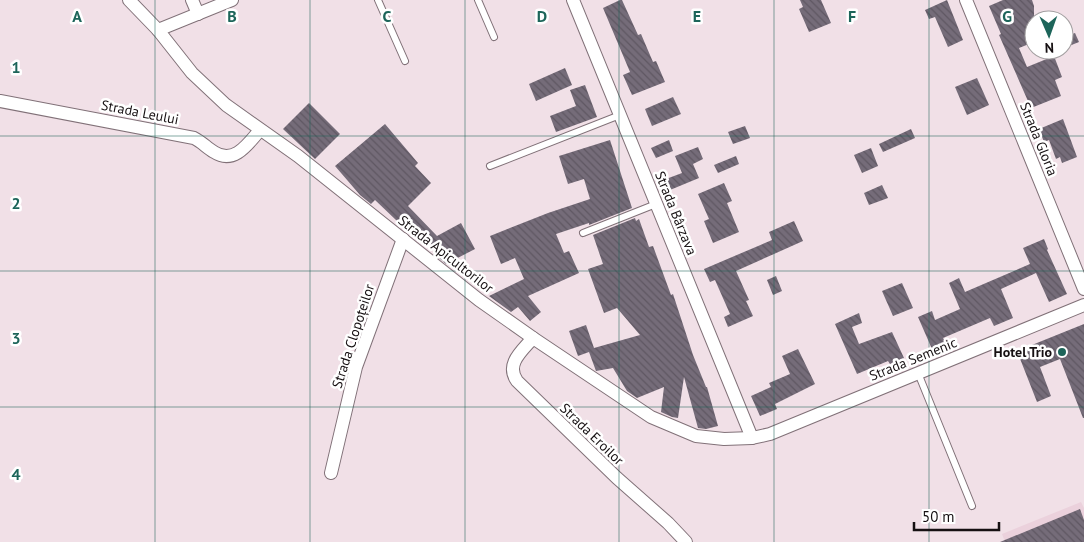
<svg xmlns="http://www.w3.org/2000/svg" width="1084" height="542" viewBox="0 0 1084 542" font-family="'PT Sans',sans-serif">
	<defs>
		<pattern id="building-back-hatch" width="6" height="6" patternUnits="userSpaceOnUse" patternTransform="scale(1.25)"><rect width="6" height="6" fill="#756c79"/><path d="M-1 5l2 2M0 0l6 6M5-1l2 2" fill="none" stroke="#5f5762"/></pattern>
	</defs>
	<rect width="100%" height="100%" fill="#f1e0e7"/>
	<polygon fill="#ebd1dc" points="1081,502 1084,508 1084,542 1005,542 1002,534"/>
	<g fill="url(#building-back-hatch)">
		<polygon points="620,0 622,0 638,35 641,34 653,62 656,61 665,82 632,95 623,75 630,72 603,8"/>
		<polygon points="800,0 821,0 831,23 809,32 799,9 803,7"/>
		<polygon points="947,0 963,40 948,47 935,17 929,19 925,10"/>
		<polygon points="1003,0 1032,0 1034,6 1034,42 1019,48 1027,67 1054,56 1062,77 1055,80 1061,96 1031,108 999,35 1001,34 989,6"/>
		<polygon points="1075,33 1079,42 1064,48 1064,37"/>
		<polygon points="565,68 572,85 536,101 529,84"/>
		<polygon points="977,78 989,105 967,115 955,87"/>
		<polygon points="585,85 597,117 556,132 550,116 576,106 570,90"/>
		<polygon points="673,97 681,114 652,126 645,109"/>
		<polygon points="309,103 340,134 315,159 283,129"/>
		<polygon points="1063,119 1077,157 1062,163 1060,157 1056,159 1049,140 1044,142 1039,129"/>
		<polygon points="385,124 418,163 415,166 431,183 408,206 437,236 461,223 475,249 446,264 438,257 426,234 418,241 375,200 371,204 360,195 335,166"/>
		<polygon points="745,126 750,138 733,144 728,132"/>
		<polygon points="911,129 915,138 883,152 879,144"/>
		<polygon points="610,140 632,208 589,225 589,223 556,234 564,253 569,251 579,273 528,296 541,312 530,321 518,307 511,312 489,296 524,279 515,258 501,264 490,236 548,213 590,199 584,179 568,184 559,156"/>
		<polygon points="669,140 673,151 656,158 651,148"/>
		<polygon points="698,147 703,159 693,164 699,178 670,190 666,179 682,173 675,156"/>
		<polygon points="871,148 878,166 862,173 854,155"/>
		<polygon points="736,156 739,164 718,173 714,165"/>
		<polygon points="724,183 732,201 727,203 739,232 713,243 704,221 709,219 698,194"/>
		<polygon points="882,185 888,198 869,205 864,193"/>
		<polygon points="635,218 636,221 639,219 649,247 653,246 671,295 673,294 693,355 706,387 707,387 718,426 706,429 698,428 684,377 678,418 672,417 661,412 664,387 637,398 627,391 613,368 596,371 589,352 578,356 569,331 586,325 594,348 640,335 617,308 604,313 588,269 603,264 593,235"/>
		<polygon points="794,221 803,241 736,271 749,300 746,301 753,316 728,327 724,317 730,314 715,280 710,282 704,269 772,240 769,232"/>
		<polygon points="1044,239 1048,249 1047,250 1067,294 1049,302 1036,273 1001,289 1013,318 994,326 990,318 943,338 946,343 932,349 918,317 932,311 935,320 960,309 949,283 959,278 965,292 1030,264 1023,248"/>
		<polygon points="776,276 782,291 773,295 767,280"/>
		<polygon points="902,283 913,308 893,316 882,291"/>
		<polygon points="859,313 862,323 852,327 859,344 892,332 904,358 890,364 888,361 857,374 835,324"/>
		<polygon points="1084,324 1084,418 1083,418 1060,359 1040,367 1051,396 1037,402 1017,351"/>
		<polygon points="798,349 815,384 775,404 777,409 760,416 751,396 771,387 769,383 790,374 782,356"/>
		<polygon points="1080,509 1084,520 1084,542 1000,542"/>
	</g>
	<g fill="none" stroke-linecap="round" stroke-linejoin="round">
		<g stroke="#817178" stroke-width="8">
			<g id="service">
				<polyline points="378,0 405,61"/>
				<polyline points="478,0 494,37"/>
				<polyline points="490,166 620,115"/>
				<polyline points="583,233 656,204"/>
				<polyline points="918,373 972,506"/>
			</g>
		</g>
		<g stroke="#817178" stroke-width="14">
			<g id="minor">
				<polyline points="129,0 158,30 192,73 226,105 298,156 479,300 533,338 651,417 696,436 724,439 752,438 770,434 1084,305"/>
				<polyline points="192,0 198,14"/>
				<polyline points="573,0 752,438"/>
				<polyline points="966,0 1084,289"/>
				<polyline points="158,30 232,0"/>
				<path d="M0,101L194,138C202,142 207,148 214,152C234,165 248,144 260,130"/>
				<path d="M533,338C522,351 505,364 517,381L617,478L668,523L686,542"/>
				<polyline points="331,473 356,367 403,239"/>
			</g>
		</g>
		<use href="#service" stroke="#fff" stroke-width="6"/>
		<use href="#minor" stroke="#fff" stroke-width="12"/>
	</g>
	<path fill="none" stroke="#1d655a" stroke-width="1" stroke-opacity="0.55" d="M155,0V542M310,0V542M465,0V542M619,0V542M774,0V542M929,0V542M0,136H1084M0,271H1084M0,407H1084"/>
	<circle fill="#1d655a" stroke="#fff" stroke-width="2" cx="1062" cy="352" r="5"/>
	<g text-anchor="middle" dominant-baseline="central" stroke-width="5" stroke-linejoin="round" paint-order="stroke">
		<g font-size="14" fill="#161012" stroke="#fff">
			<text transform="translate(140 112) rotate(11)">Strada Leului</text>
			<text transform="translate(1039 139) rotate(68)">Strada Gloria</text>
			<text transform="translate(676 213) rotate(68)">Strada Bârzava</text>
			<text transform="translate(446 254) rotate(38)">Strada Apicultorilor</text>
			<text transform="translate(353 336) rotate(-72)">Strada Clopoțeilor</text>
			<text transform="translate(913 359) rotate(-22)">Strada Semenic</text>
			<text transform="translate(592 434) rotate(44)">Strada Eroilor</text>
		</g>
		<g font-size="14" font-weight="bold" fill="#161012" stroke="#fff" text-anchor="end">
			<text x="1052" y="352">Hotel Trio</text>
		</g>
	</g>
	<g font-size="16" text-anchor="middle" font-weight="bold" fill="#1d655a" stroke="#fff" stroke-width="5" stroke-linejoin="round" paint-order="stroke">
		<text x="77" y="22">A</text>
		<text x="232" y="22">B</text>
		<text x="387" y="22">C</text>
		<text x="542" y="22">D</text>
		<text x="697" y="22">E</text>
		<text x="852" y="22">F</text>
		<text x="1007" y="22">G</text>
		<text x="16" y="73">1</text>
		<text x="16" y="209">2</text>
		<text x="16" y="344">3</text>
		<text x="16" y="480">4</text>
	</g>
	<g transform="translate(1049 35) rotate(178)"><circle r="24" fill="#ffffff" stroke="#a29fa0"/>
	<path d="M0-4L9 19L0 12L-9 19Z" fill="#1d655a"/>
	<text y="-8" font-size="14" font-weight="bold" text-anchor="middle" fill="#161012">N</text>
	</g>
	<path d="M914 522v8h85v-8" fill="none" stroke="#161012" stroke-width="2.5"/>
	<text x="922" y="522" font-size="15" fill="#161012" stroke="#ffffff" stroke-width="4" paint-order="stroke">50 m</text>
</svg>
